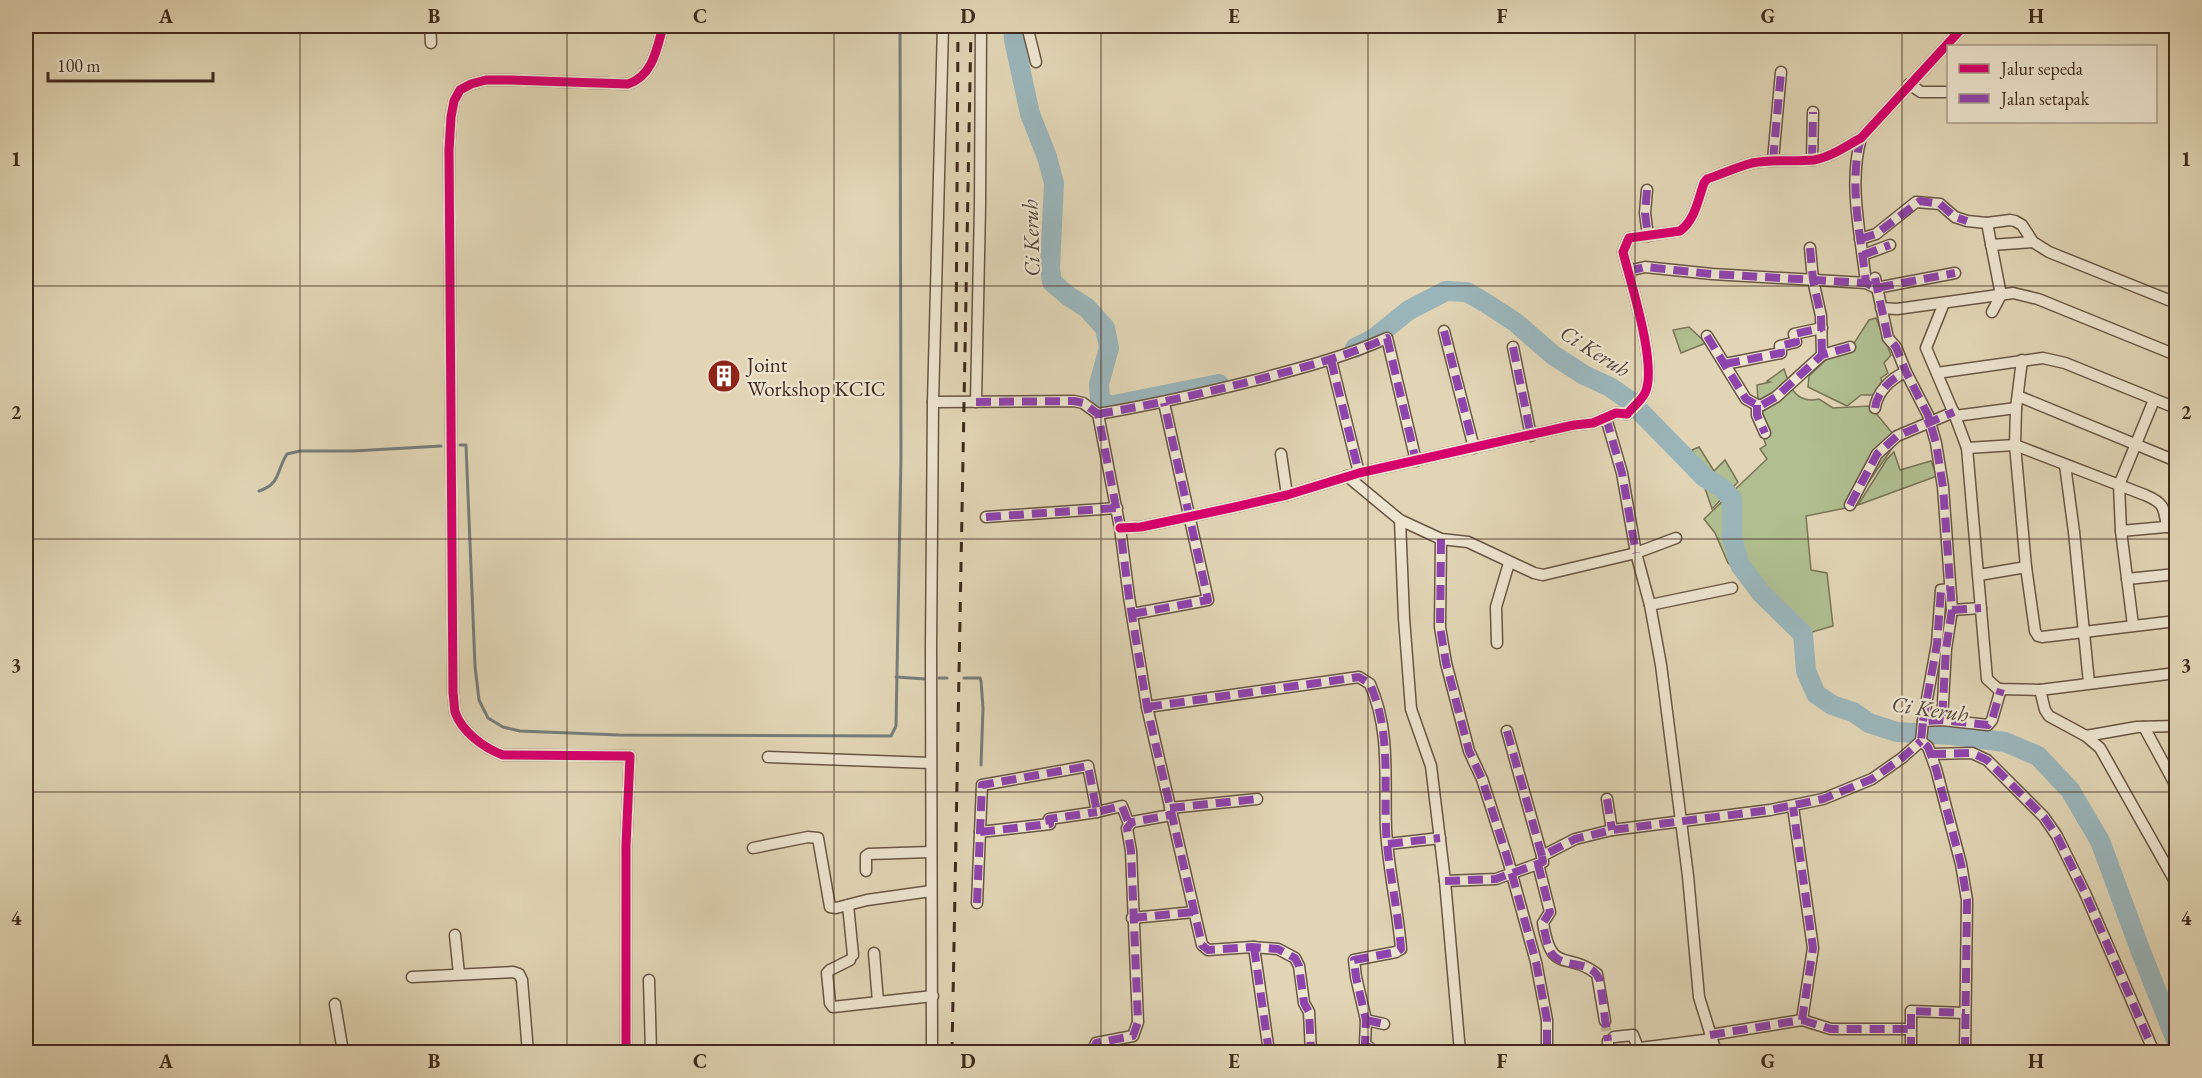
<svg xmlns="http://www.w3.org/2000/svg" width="2202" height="1078" viewBox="0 0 2202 1078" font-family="'EB Garamond',serif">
	<rect width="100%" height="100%" fill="#e1d5b5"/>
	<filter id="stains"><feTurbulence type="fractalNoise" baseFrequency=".00333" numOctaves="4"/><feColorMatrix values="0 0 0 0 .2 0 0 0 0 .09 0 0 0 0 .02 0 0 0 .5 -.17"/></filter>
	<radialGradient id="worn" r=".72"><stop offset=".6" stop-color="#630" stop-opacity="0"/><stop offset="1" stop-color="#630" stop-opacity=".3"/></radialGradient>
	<g fill="#b0be90" stroke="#787456" stroke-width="1.5">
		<polygon points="1876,318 1891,355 1884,363 1888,373 1881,378 1883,389 1876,395 1861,395 1847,406 1808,387 1809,376 1829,357 1851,348 1869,320"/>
		<polygon points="1689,327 1706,343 1681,353 1673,330"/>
		<path d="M1784,369C1790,388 1796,404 1819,399L1833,408L1870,406L1898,440L1851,507L1806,516L1811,570L1827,573L1833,626L1795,637L1753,583L1728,563L1715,533L1704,519L1767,459L1760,449L1766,445L1752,406L1758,400L1757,385L1770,382L1767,381Z"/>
		<polygon points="1699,447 1714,471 1725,460 1738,482 1712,509 1692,450"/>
		<polygon points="1894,452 1900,470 1931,461 1937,476 1858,505 1887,459"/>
	</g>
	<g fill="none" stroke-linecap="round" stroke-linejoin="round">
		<g stroke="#767d7b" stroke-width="3">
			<polyline points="460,445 466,445 475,666 479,700 488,718 503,727 520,731 619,735 891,736 896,726 901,458 900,26"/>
			<path d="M259,491C281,484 276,471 287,454L300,451H354L441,446"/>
			<polyline points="896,677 925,679"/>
			<polyline points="939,678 947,678"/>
			<polyline points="964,678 980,678 981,681 983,708 981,765"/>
		</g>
		<g stroke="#9ab5ba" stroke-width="20">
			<polyline points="1013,26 1014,40 1030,114 1047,157 1054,183 1050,268 1052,282 1067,295 1087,308 1105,328 1109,348 1099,384 1100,399 1109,406 1219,384"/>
			<polyline points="1355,348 1373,339 1409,310 1446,291 1467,292 1489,305 1515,322 1553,355 1584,375 1610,387 1630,401 1704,477 1722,488 1732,499 1732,538 1740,565 1761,593 1803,634 1806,671 1816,694 1832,705 1853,712 1869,723 1897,732 1952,735 2005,742 2038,756 2070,790 2100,841 2141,952 2176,1040"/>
		</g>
		<polyline stroke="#c1b397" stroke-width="10" stroke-dasharray="10 5" stroke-linecap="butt" points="1605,1021 1608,1041 1614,1037"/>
		<g stroke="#695543" stroke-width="13">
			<g id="street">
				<polyline points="430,26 431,43"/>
				<polyline points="1027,26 1036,62"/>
				<polyline points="1909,84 1921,92 1948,92"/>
				<path d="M1861,138C1848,185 1861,235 1866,283"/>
				<polyline points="1773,160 1781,72"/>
				<polyline points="1812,160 1813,112"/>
				<polyline points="1647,190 1645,213 1648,236"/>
				<polyline points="1987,223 2001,295 1992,312"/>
				<polyline points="1860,239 1876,234 1916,202 1940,204 1955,217 1967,221 1987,223 2010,220 2015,221 2022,225 2033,242 2049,252 2176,303"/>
				<polyline points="1991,245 2033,242"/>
				<polyline points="1810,248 1813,280 1821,316 1822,355"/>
				<polyline points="1863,255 1890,245"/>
				<polyline points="1628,271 1645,267 1712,274 1866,283 1876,288 1955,273"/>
				<polyline points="1875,278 1888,338 1896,347 1906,372 1928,415 1936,443 1943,487 1952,610 1946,649 1942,720"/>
				<polyline points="1944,303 1926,348 1955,416 1967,448 1987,679 1998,689 2040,690 2176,673"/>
				<polyline points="1881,308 1897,309 2013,293 2038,299 2176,355"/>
				<polyline points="1444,331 1474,448"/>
				<polyline points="1707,336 1746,399 1757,405 1762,405 1776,397 1822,355 1850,347"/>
				<polyline points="1513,347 1531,436"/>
				<polyline points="1331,360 1359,473"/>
				<polyline points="2022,360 2016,408 2015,445 2026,567 2035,631 2038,636 2042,637 2176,621"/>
				<polyline points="1725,364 1781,353 1780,346 1796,342 1794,334 1822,328"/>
				<polyline points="1937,373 2043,358 2065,363 2176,408"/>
				<polyline points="2018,396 2176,461"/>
				<polyline points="933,402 1074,401 1083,403 1098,414 1120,528 1129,597 1147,707 1202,945 1208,950 1252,947 1278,949 1295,958 1299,966 1304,1003 1309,1012 1311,1052"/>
				<polyline points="976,402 980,206 981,26"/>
				<polyline points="1757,405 1757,415 1765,433"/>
				<path d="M1875,408C1877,392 1891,378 1906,372"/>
				<path d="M1098,414C1152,405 1204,393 1256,380C1301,368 1345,357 1387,338L1416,461"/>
				<polyline points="1955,416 2016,408"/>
				<polyline points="1606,418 1622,473 1636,553 1650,605 1661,665 1688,876 1699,997 1716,1052"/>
				<path d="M1967,448L2015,445L2145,495C2164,503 2164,507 2167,527"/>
				<polyline points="1281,454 1287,495"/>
				<polyline points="2065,465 2074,532 2089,683"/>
				<polyline points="1347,476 1400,520 1441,539 1468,542 1534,573 1543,575 1636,553 1676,538"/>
				<polyline points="1850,505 1877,454 1897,436 1954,412"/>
				<polyline points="986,517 1117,508"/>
				<polyline points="1400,520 1404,618 1411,709 1431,766 1445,881 1460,1052"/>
				<path d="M1120,528L1141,527L1235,507L1287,495L1359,473L1574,425L1593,423L1616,413L1627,414C1632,408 1641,401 1645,393C1658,366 1630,281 1623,252L1629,238L1680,231C1695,220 1698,200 1704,183L1707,179C1722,174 1737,167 1752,163C1773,159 1793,162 1814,160C1831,157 1846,146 1861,138L1964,26"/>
				<polyline points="2121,531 2176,526"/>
				<polyline points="1441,539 1440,627 1446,663 1469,751 1482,779 1508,860 1536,962 1547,1020 1547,1052"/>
				<polyline points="1979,575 2026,567"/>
				<polyline points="2127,579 2176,574"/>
				<polyline points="1650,605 1732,588"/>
				<polyline points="1952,610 1981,608"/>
				<polyline points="1132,614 1208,600 1164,403"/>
				<polyline points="2133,625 2121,531 2119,485 2154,400"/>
				<polyline points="1497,643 1496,607 1509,563"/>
				<polyline points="2040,690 2045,710 2049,716 2086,736 2100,748 2176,883"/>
				<path d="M1147,707L1359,677L1370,684C1391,732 1384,779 1386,829C1388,869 1398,909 1401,949L1396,952L1354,960L1356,977L1366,1020L1365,1044L1375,1052"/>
				<polyline points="1923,721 1937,644 1941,590 1949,589"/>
				<polyline points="2144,727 2176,786"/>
				<polyline points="1507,731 1542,856"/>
				<polyline points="2086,736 2137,727 2176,726"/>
				<polyline points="1931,754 1972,753 1987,760 2044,817 2057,836 2085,893 2154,1052"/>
				<polyline points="768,757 930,763"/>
				<polyline points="1607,799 1612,830"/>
				<polyline points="1170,808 1257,799"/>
				<polyline points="980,832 1050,824 1049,819 1097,812"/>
				<polyline points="1388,844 1440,838"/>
				<polyline points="753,848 808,837 818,838 830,907 836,908 867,900 931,891"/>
				<path d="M1538,864L1550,912L1543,923C1552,976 1566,950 1597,974L1605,1021"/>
				<polyline points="866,871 866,856 869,854 930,852"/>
				<polyline points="1445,881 1496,879 1543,862 1542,856 1575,839 1612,830 1770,810 1823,799 1872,779 1902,758 1921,741"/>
				<polyline points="977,903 982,785 1088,766 1097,812 1122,806 1129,824"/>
				<polyline points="848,905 853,955"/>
				<polyline points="1132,918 1194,912"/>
				<polyline points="455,935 459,974"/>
				<polyline points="1254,947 1269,1052"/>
				<polyline points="874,953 878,1002"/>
				<polyline points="850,960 830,970 827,973 830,1003 833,1007 933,996"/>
				<polyline points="412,977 513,972 519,974 522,980 528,1052"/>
				<polyline points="649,980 651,1052"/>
				<polyline points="335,1004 343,1052"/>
				<polyline points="1366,1020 1384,1024"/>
				<polyline points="1802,1020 1831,1029 1910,1029"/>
				<polyline points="1710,1035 1802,1020 1813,948 1793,807"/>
				<polyline points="1614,1037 1633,1035 1638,1048 1640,1048 1712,1039"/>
				<polyline points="1608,1041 1608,1052"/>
				<path d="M626,1052V846L630,756L503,755C484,748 462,732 455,712C454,706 454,699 453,693L449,150L451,117L454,101L460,90L471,84L486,80H510L628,84C653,76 657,48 663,26"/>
				<polyline points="932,1052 931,649 933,402 943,26"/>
				<polyline points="1092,1052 1096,1043 1133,1036 1138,1022 1131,851 1127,828 1132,822 1171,815"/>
				<polyline points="1911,1052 1911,1011 1965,1013"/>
				<polyline points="1965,1052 1967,900 1961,864 1936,769 1928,747 1921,741 1923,721 1942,720 1988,725 1992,720 2001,689"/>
			</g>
		</g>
		<use href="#street" stroke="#ece4cf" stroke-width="10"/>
		<g stroke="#412a1d" stroke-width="3" stroke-dasharray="10 10" stroke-linecap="butt">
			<polyline points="956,352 958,26"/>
			<polyline points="952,1052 971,26"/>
		</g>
		<g stroke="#8e44ad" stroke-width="8" stroke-dasharray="15 8" stroke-linecap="butt">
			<path d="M1861,138C1848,185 1861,235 1866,283"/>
			<polyline points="1773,160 1781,72"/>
			<polyline points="1812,160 1813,112"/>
			<polyline points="1647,190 1645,213 1648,236"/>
			<polyline points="1860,239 1876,234 1920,201 1940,204 1955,217 1967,221"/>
			<polyline points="1810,248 1813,280 1821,316 1822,355"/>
			<polyline points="1863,255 1890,245"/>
			<polyline points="1628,271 1645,267 1712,274 1866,283 1876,288 1955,273"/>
			<polyline points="1875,278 1888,338 1896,347 1906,372 1928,415 1936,443 1943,487 1952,610 1946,649 1942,720"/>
			<polyline points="1444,331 1474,448"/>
			<polyline points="1707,336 1746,399 1757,405 1762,405 1776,397 1822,355 1850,347"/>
			<polyline points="1513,347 1531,436"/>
			<polyline points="1331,360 1359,473"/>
			<polyline points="1725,364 1781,353 1780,346 1796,342 1794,334 1822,328"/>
			<polyline points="976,402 1074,401 1083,403 1098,414 1120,528 1129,597 1147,707 1202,945 1208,950 1252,947 1278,949 1295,958 1299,966 1304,1003 1309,1012 1311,1052"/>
			<polyline points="1757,405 1757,415 1765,433"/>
			<path d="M1875,408C1877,392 1891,378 1906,372"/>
			<path d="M1098,414C1152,405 1204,393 1256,380C1301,368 1345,357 1387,338L1416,461"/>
			<polyline points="1606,418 1622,473 1636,553"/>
			<polyline points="1850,505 1877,454 1897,436 1954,412"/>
			<polyline points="986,517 1117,508"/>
			<polyline points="1441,539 1440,627 1446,663 1469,751 1482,779 1508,860 1536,962 1547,1020 1547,1052"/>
			<polyline points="1952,610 1981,608"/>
			<polyline points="1132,614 1208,600 1164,403"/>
			<path d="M1147,707L1359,677L1370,684C1391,732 1384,779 1386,829C1388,869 1398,909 1401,949L1396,952L1354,960L1356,977L1366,1020L1365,1044L1375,1052"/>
			<polyline points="1923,721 1937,644 1941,590 1949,589"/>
			<polyline points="1507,731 1542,856"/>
			<polyline points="1931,754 1972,753 1987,760 2044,817 2057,836 2085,893 2154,1052"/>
			<polyline points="1607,799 1612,830"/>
			<polyline points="1170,808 1257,799"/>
			<polyline points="980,832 1050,824 1049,819 1097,812"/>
			<polyline points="1388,844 1440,838"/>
			<path d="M1538,864L1550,912L1543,923C1545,932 1547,950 1554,956C1567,969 1592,959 1600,981L1608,1041"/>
			<polyline points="1445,881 1496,879 1543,862 1542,856 1575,839 1612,830 1770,810 1823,799 1872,779 1902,758 1921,741"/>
			<polyline points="977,903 982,785 1088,766 1097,812 1122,806 1129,824"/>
			<polyline points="1132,918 1194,912"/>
			<polyline points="1254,947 1269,1052"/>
			<polyline points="1366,1020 1384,1024"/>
			<polyline points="1802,1020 1831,1029 1910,1029"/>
			<polyline points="1710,1035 1802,1020 1813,948 1793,807"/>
			<polyline points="1092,1052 1096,1043 1133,1036 1138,1022 1131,851 1127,828 1132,822 1171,815"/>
			<polyline points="1911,1052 1911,1011 1965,1013"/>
			<polyline points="1965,1052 1967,900 1961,864 1936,769 1928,747 1921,741 1923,721 1942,720 1988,725 1992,720 2001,689"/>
		</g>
		<g stroke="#ece4cf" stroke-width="13">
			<g id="cycleway">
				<path d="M1120,528L1141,527L1235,507L1287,495L1359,473L1574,425L1593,423L1616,413L1627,414C1632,408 1641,401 1645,393C1658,366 1630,281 1623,252L1629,238L1680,231C1695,220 1698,200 1704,183L1707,179C1722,174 1737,167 1752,163C1773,159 1793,162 1814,160C1831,157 1846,146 1861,138L1964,26"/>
				<path d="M626,1052V846L630,756L503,755C484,748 462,732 455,712C454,706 454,699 453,693L449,150L451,117L454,101L460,90L471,84L486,80H510L628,84C653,76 657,48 663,26"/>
			</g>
		</g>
		<use href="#cycleway" stroke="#d6006c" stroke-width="9"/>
	</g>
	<path fill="none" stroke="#412a1d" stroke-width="1.5" stroke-opacity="0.55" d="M300,26V1052M567,26V1052M834,26V1052M1101,26V1052M1368,26V1052M1635,26V1052M1902,26V1052M26,286H2176M26,539H2176M26,792H2176"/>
	<defs>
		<g id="building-disc" transform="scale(1.725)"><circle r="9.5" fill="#8f2418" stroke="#ece4cf"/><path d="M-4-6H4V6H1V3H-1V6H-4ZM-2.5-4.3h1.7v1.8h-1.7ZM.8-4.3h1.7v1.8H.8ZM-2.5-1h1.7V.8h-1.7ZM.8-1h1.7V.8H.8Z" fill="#fff"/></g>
	</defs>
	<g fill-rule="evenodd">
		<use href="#building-disc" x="724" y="376"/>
	</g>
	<g text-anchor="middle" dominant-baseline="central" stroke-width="4.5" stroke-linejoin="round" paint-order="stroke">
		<g font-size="21" fill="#412a1d" stroke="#ece4cf" text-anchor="start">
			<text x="747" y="364">Joint<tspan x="747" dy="24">Workshop KCIC</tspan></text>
		</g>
		<g font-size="22" font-style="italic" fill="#53463c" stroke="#ece4cf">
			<text transform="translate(1031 238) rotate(-92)">Ci Keruh</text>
			<text transform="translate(1595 351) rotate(32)">Ci Keruh</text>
			<text transform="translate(1930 709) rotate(8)">Ci Keruh</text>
		</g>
	</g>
	<rect width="2202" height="1078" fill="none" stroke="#e1d5b5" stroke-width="66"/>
	<rect x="1947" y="45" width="210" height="78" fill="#ece4cf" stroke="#a89a88" stroke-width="1.5"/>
	<rect x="1959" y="64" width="30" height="9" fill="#d6006c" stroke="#a89a88" stroke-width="1.5"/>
	<text x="2001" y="75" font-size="18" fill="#412a1d">Jalur sepeda</text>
	<rect x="1959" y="94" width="30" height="9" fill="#8e44ad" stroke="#a89a88" stroke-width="1.5"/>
	<text x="2001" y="105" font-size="18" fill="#412a1d">Jalan setapak</text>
	<path d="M48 72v9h165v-9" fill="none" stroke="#412a1d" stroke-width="3"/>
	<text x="57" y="72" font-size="18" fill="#412a1d" stroke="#ece4cf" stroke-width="4.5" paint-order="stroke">100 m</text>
	<rect x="33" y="33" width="2136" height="1012" fill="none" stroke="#412a1d" stroke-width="2"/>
	<g font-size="20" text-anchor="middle" font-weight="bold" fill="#412a1d">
		<text x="166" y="23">A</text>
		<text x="434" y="23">B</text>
		<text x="700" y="23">C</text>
		<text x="968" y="23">D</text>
		<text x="1234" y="23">E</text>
		<text x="1502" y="23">F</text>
		<text x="1768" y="23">G</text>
		<text x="2036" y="23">H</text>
		<text x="16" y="166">1</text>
		<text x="2186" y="166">1</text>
		<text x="16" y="419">2</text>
		<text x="2186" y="419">2</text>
		<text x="16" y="672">3</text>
		<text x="2186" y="672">3</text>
		<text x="16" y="925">4</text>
		<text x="2186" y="925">4</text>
		<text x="166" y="1068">A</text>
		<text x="434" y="1068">B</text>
		<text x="700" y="1068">C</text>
		<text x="968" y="1068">D</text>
		<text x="1234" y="1068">E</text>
		<text x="1502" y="1068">F</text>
		<text x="1768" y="1068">G</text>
		<text x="2036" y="1068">H</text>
	</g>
	<rect width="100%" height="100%" filter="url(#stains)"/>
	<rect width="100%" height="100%" fill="url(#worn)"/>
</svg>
